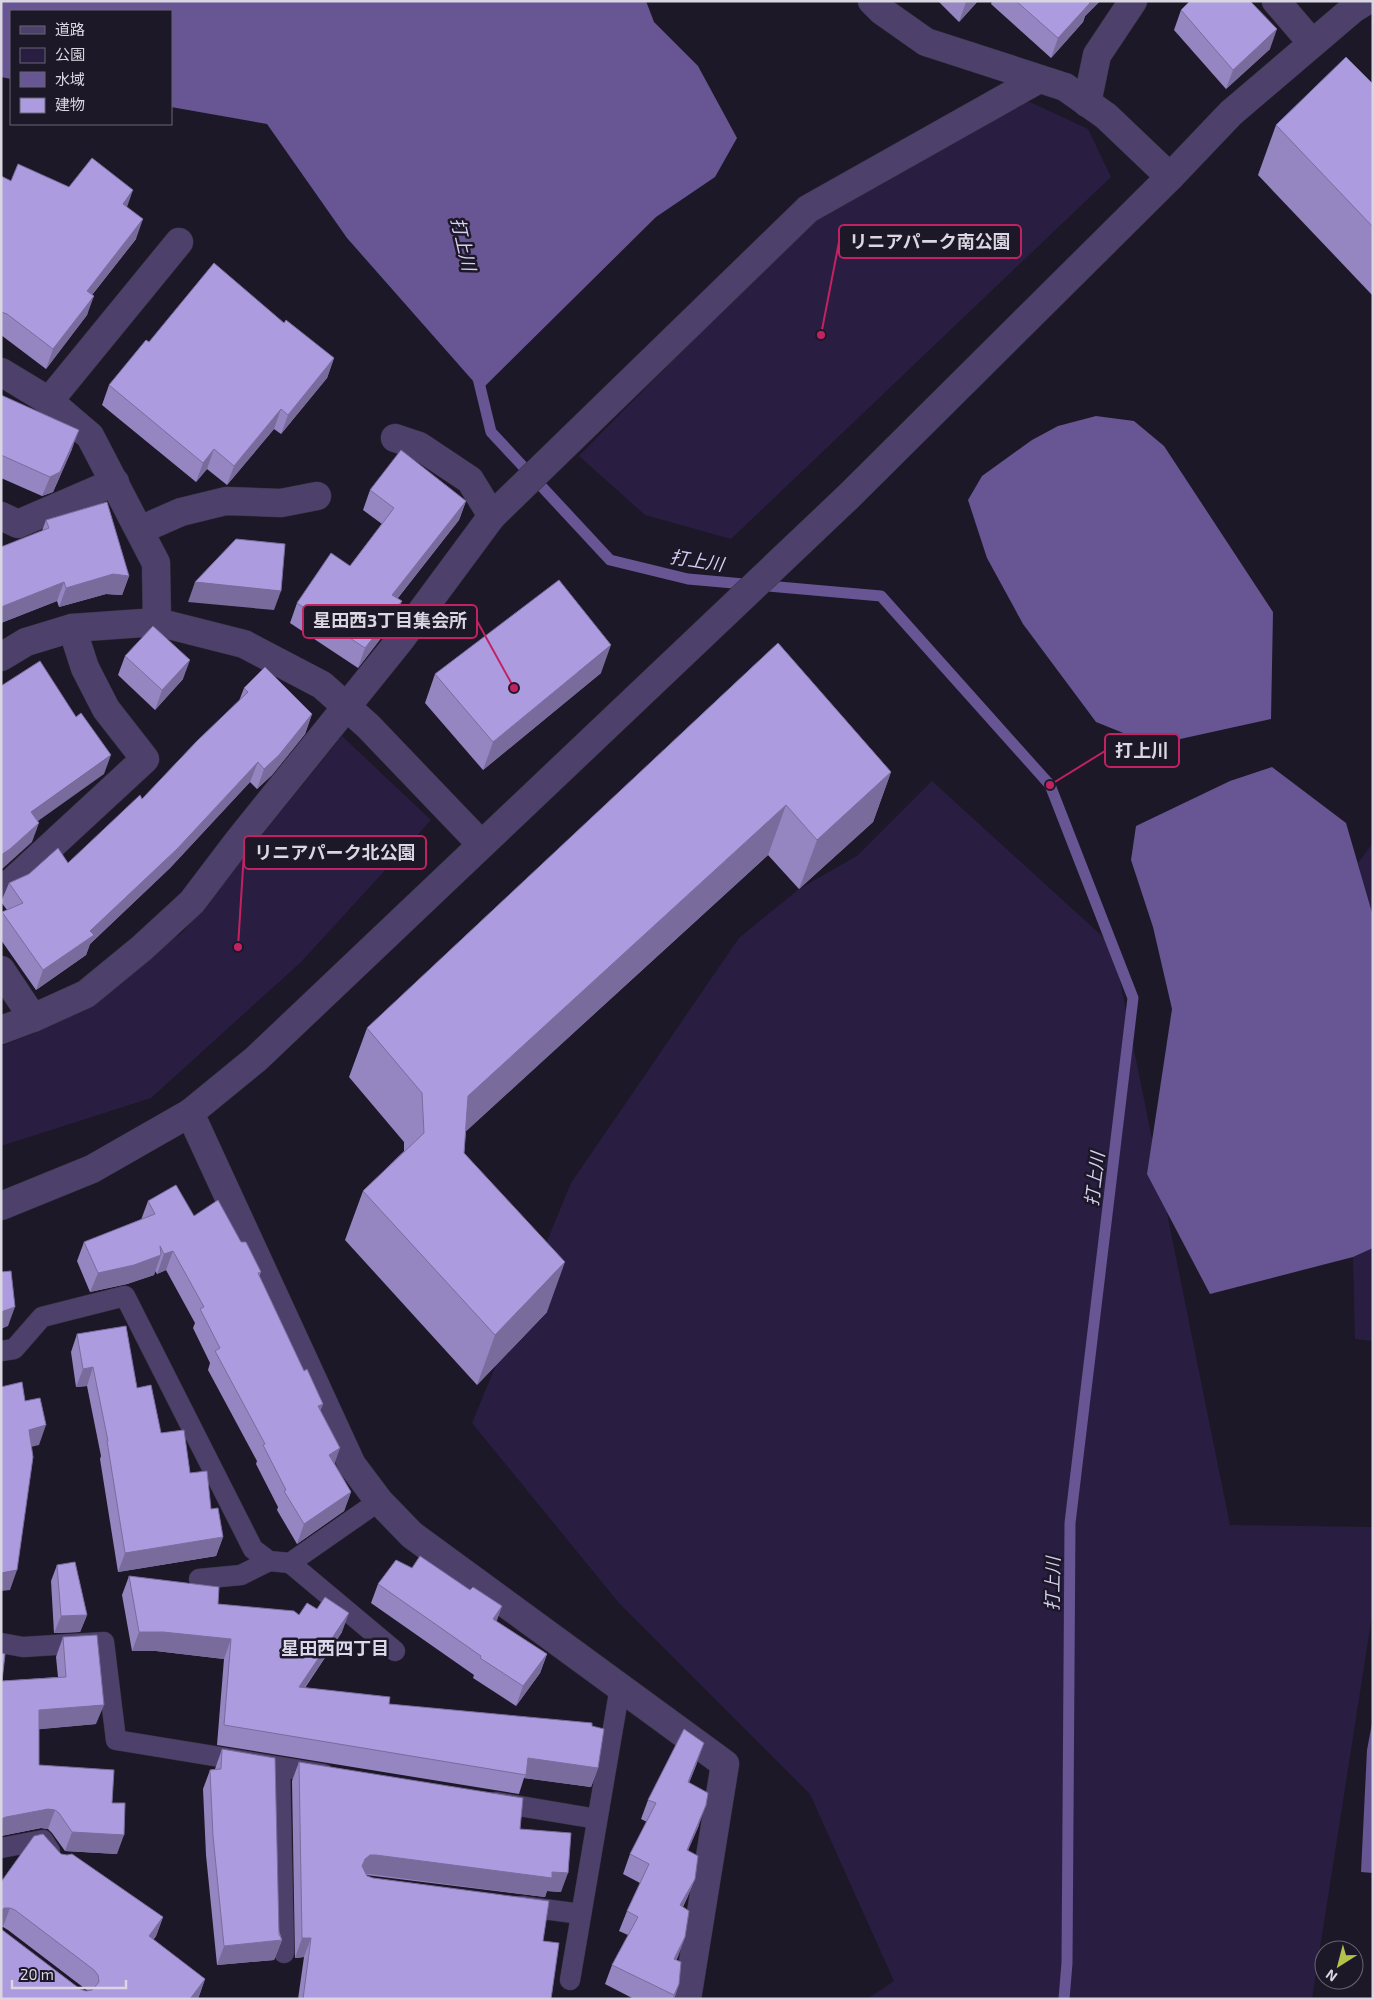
<svg xmlns="http://www.w3.org/2000/svg" width="1374" height="2000" viewBox="0 0 1374 2000" font-family="'Exo 2','Noto Sans JP',sans-serif">
	<rect width="100%" height="100%" fill="#1c1827"/>
	<g fill="#291e42">
		<polygon points="1019,97 1088,129 1111,177 731,539 645,515 579,456 816,214"/>
		<polygon points="342,736 431,820 301,962 151,1098 1,1146 1,1046 35,1033 182,933"/>
		<polygon points="932,781 1113,946 1230,1525 1373,1527 1373,1609 1312,1999 867,1999 894,1981 810,1794 619,1603 472,1423 571,1183 739,938 799,889 857,856"/>
		<polygon points="1373,843 1373,916 1358,863"/>
		<polygon points="1373,1248 1373,1341 1355,1339 1353,1257"/>
	</g>
	<g fill="#675594">
		<polygon points="1,1 646,1 654,22 698,66 737,138 715,177 656,217 481,390 347,238 267,124 171,107 171,11 11,11 11,79 1,77"/>
		<polygon points="1096,416 1134,421 1164,446 1273,612 1271,719 1153,745 1096,722 1023,624 987,558 968,500 982,476 1032,440 1058,426"/>
		<polygon points="1272,767 1346,823 1373,916 1373,1248 1353,1257 1210,1294 1147,1174 1172,1009 1153,927 1131,860 1136,826 1230,781"/>
		<polygon points="1373,1718 1373,1873 1361,1872 1367,1750"/>
	</g>
	<g fill="none" stroke-linecap="round" stroke-linejoin="round">
		<polyline stroke="#675594" stroke-width="11" points="477,374 491,432 610,560 688,579 881,596 1050,785 1133,998 1070,1523 1067,1963 1064,1999"/>
		<g stroke="#373341" stroke-width="21">
			<g id="service">
				<polyline points="1,1351 14,1349 42,1317 125,1296 253,1549 269,1561 290,1563 379,1501"/>
				<polyline points="290,1563 395,1651"/>
				<polyline points="199,1579 241,1575 269,1561"/>
				<polyline points="1,1643 23,1647 104,1642 116,1740 324,1774"/>
				<polyline points="280,1767 284,1953"/>
				<polyline points="496,1802 597,1819"/>
				<polyline points="1,1848 43,1840 50,1851"/>
				<polyline points="521,1906 581,1914"/>
				<polyline points="570,1980 620,1687"/>
			</g>
		</g>
		<g stroke="#373341" stroke-width="29">
			<g id="pedestrian">
				<polyline points="1087,103 1097,55 1133,1"/>
				<polyline points="395,438 419,446 470,480 492,516"/>
				<polyline points="1,970 33,1018"/>
				<polyline points="1,1030 33,1018 86,994 142,948 192,902 239,840 401,639 492,516 808,209 1039,79"/>
			</g>
		</g>
		<g stroke="#373341" stroke-width="29">
			<g id="minor">
				<polyline points="872,1 882,11 926,42 1065,87 1106,116 1170,177"/>
				<polyline points="1276,1 1312,43"/>
				<polyline points="1,372 49,401 90,436 156,563 157,622"/>
				<polyline points="49,401 179,242"/>
				<polyline points="1,516 18,524 115,482"/>
				<polyline points="140,530 181,512 226,501 281,503 317,496"/>
				<polyline points="1,657 26,642 72,628 157,622 244,644 322,685 368,726 481,844"/>
				<polyline points="1,887 12,882 145,759 106,709 85,668 72,628"/>
				<polyline points="190,1113 352,1465 379,1501 412,1535 725,1764 687,1999"/>
				<polyline points="1,1206 92,1169 190,1113 256,1059 849,496 1170,177 1231,113 1353,9 1366,1"/>
			</g>
		</g>
		<use href="#service" stroke="#4d416c" stroke-width="20"/>
		<use href="#pedestrian" stroke="#4d416c" stroke-width="28"/>
		<use href="#minor" stroke="#4d416c" stroke-width="28"/>
	</g>
	<g fill="#9585c1">
		<polygon points="938,1 978,1 959,22"/>
		<polygon points="992,1 1100,1 1085,16 1083,22 1051,58 991,4"/>
		<polygon points="1181,10 1270,49 1226,89 1174,30"/>
		<polygon points="1373,84 1373,296 1258,175 1276,125"/>
		<polygon points="1,176 11,181 69,187 127,207 136,239 92,295 87,315 46,369 1,335"/>
		<polygon points="284,323 334,358 327,378 281,434 274,429 227,485 207,469 196,482 102,405 109,385 149,342"/>
		<polygon points="1,395 72,449 53,492 42,496 1,478"/>
		<polygon points="370,490 466,501 459,520 398,598 395,620 358,668 290,623 297,603 350,566 382,524 363,510"/>
		<polygon points="46,520 129,576 122,595 106,594 59,607 57,601 1,623 1,547 42,531"/>
		<polygon points="778,643 891,772 873,822 799,889 768,855 466,1131 464,1153 547,1312 477,1385 345,1240 363,1191 404,1151 404,1142 349,1077 367,1028"/>
		<polygon points="125,656 183,679 155,710 118,675"/>
		<polygon points="601,673 483,770 425,703 435,674"/>
		<polygon points="244,688 312,714 305,734 272,775 257,789 250,782 170,868 90,944 86,955 36,990 1,940 1,915 2,912 7,910 1,902 9,883 68,863 142,799 239,701"/>
		<polygon points="148,1201 194,1216 241,1242 261,1272 259,1276 304,1371 323,1404 320,1411 335,1464 351,1492 344,1511 297,1544 277,1510 278,1507 256,1464 257,1461 208,1370 210,1363 193,1328 195,1323 166,1270 157,1274 155,1271 154,1275 127,1284 90,1292 77,1261 84,1242 141,1220"/>
		<polygon points="77,1334 137,1388 161,1433 190,1473 211,1509 223,1537 216,1556 118,1572 100,1459 101,1456 87,1386 76,1387 71,1352"/>
		<polygon points="57,1565 87,1615 80,1632 54,1633 51,1581"/>
		<polygon points="412,1568 470,1590 502,1606 496,1621 547,1654 540,1673 516,1706 473,1678 474,1675 371,1603 378,1584"/>
		<polygon points="129,1576 218,1604 299,1615 342,1632 305,1688 389,1704 592,1726 598,1768 591,1787 524,1778 519,1794 217,1745 224,1659 156,1651 132,1651 122,1595"/>
		<polygon points="63,1637 96,1724 39,1729 39,1765 112,1803 117,1854 65,1851 52,1833 48,1829 41,1828 1,1836 1,1653 2,1681 58,1677 56,1657"/>
		<polygon points="222,1749 282,1940 274,1960 217,1965 206,1855 203,1789 210,1770 215,1769"/>
		<polygon points="299,1762 520,1829 561,1892 547,1891 545,1897 366,1875 367,1876 373,1878 543,1941 551,1999 298,1999 304,1957 295,1958 292,1781"/>
		<polygon points="697,1763 689,1783 699,1825 688,1850 695,1879 687,1898 683,1907 685,1937 676,1960 679,1984 674,1999 634,1999 605,1984 612,1965 628,1935 619,1931 627,1911 640,1883 623,1874 630,1854 647,1822 641,1819 648,1800"/>
		<polygon points="61,1854 163,1917 156,1936 153,1940 205,1979 198,1999 1,1999 80,1989 86,1991 88,1991 8,1930 3,1927 1,1882"/>
	</g>
	<g fill="#796c9d">
		<polygon points="967,1 978,1 959,22 966,2"/>
		<polygon points="1088,1 1100,1 1085,16 1083,22 1051,58 1058,38"/>
		<polygon points="1277,29 1270,49 1226,89 1233,70"/>
		<polygon points="133,190 126,210 123,204"/>
		<polygon points="143,219 136,239 80,310 87,291"/>
		<polygon points="94,296 87,315 46,369 53,349"/>
		<polygon points="334,358 327,378 281,434 288,415"/>
		<polygon points="281,409 274,429 227,485 234,466"/>
		<polygon points="79,430 72,449 53,492 42,496 50,477"/>
		<polygon points="214,449 207,469 196,482 203,463"/>
		<polygon points="466,501 459,520 385,614 392,595"/>
		<polygon points="113,574 129,576 122,595 106,594 59,607 66,588"/>
		<polygon points="64,582 57,601 1,623 1,607"/>
		<polygon points="195,582 281,591 274,610 188,602"/>
		<polygon points="402,601 395,620 358,668 365,648"/>
		<polygon points="611,645 601,673 483,770 493,742"/>
		<polygon points="190,660 183,679 155,710 162,690"/>
		<polygon points="312,714 305,734 272,775 257,789 264,769"/>
		<polygon points="111,755 104,774 24,831 31,812"/>
		<polygon points="258,762 250,782 170,868 90,944 86,955 36,990 43,970 90,931"/>
		<polygon points="891,772 873,822 799,889 817,840"/>
		<polygon points="786,805 768,855 450,1146 468,1096"/>
		<polygon points="39,823 32,842 1,870 1,855"/>
		<polygon points="173,1251 166,1270 157,1274 164,1254"/>
		<polygon points="161,1255 154,1275 127,1284 90,1292 98,1273"/>
		<polygon points="565,1262 547,1312 477,1385 495,1335"/>
		<polygon points="15,1307 8,1326 1,1329 1,1312"/>
		<polygon points="93,1367 87,1386 76,1387 83,1369"/>
		<polygon points="323,1404 315,1423 318,1406"/>
		<polygon points="46,1425 39,1445 22,1449 29,1430"/>
		<polygon points="340,1448 333,1468 329,1455"/>
		<polygon points="351,1492 344,1511 297,1544 304,1524"/>
		<polygon points="223,1537 216,1556 118,1572 125,1553"/>
		<polygon points="17,1570 10,1590 1,1591 1,1573"/>
		<polygon points="502,1606 495,1626 493,1619"/>
		<polygon points="349,1613 342,1632 292,1706 299,1687"/>
		<polygon points="87,1615 80,1632 54,1633 61,1616"/>
		<polygon points="139,1632 163,1632 231,1639 224,1659 156,1651 132,1651"/>
		<polygon points="547,1654 540,1673 516,1706 523,1686"/>
		<polygon points="104,1705 96,1724 32,1730 39,1710"/>
		<polygon points="704,1743 697,1763 681,1802 688,1782"/>
		<polygon points="528,1758 598,1768 591,1787 524,1778 526,1775"/>
		<polygon points="706,1805 699,1825 680,1869 687,1850"/>
		<polygon points="48,1809 55,1810 48,1829 41,1828 1,1836 1,1819 6,1817"/>
		<polygon points="72,1832 124,1835 117,1854 65,1851"/>
		<polygon points="370,1855 376,1855 568,1873 561,1892 547,1891 545,1897 369,1874 363,1875 358,1878 365,1859"/>
		<polygon points="695,1879 687,1898 673,1925 680,1905"/>
		<polygon points="4,1908 10,1908 3,1927 1,1928 1,1911"/>
		<polygon points="163,1917 156,1936 142,1956 149,1936"/>
		<polygon points="685,1937 678,1957 667,1978 674,1959"/>
		<polygon points="302,1938 311,1938 304,1957 295,1958"/>
		<polygon points="282,1940 274,1960 217,1965 224,1946"/>
		<polygon points="205,1979 198,1999 190,1999"/>
		<polygon points="679,1984 674,1999 672,1999 674,1995"/>
	</g>
	<g fill="#ad9be0" stroke="#796c9d">
		<polygon points="1016,1 1089,1 1090,3 1058,38"/>
		<polygon points="1190,1 1250,1 1277,29 1233,70 1181,10"/>
		<polygon points="1346,57 1373,84 1373,227 1276,125"/>
		<polygon points="92,158 133,190 123,204 143,219 87,291 94,296 53,349 7,314 1,312 1,176 11,181 18,164 69,187"/>
		<polygon points="214,263 284,323 286,320 334,358 288,415 281,409 234,466 214,449 203,463 109,385 146,340 149,342"/>
		<polygon points="1,395 79,430 60,472 50,477 1,455"/>
		<polygon points="401,450 466,501 392,595 402,601 365,648 297,603 331,553 350,566 394,508 370,490"/>
		<polygon points="107,502 129,576 113,574 66,588 64,582 1,607 1,547 49,528 46,520"/>
		<polygon points="236,539 285,544 281,591 195,582"/>
		<polygon points="559,580 611,645 493,742 435,674"/>
		<polygon points="153,626 190,660 162,690 125,656"/>
		<polygon points="778,643 891,772 817,840 786,805 468,1096 464,1153 565,1262 495,1335 363,1191 424,1133 422,1093 367,1028"/>
		<polygon points="40,661 76,717 81,713 111,755 31,812 39,823 10,849 1,855 1,686"/>
		<polygon points="265,667 312,714 279,755 264,769 258,762 177,849 90,931 94,935 43,970 2,912 23,903 9,883 29,874 58,848 68,863 140,795 142,799 197,741 248,692 244,688"/>
		<polygon points="176,1185 194,1216 218,1200 241,1242 246,1242 261,1272 258,1273 304,1371 307,1369 323,1404 318,1406 340,1448 329,1455 351,1492 304,1524 284,1491 286,1490 263,1445 265,1444 215,1351 220,1348 200,1309 204,1307 173,1251 164,1254 160,1246 161,1255 134,1265 98,1273 84,1242 155,1214 148,1201"/>
		<polygon points="11,1271 15,1307 1,1312 1,1272"/>
		<polygon points="126,1326 137,1388 151,1385 161,1433 184,1430 190,1473 207,1471 211,1509 218,1508 223,1537 125,1553 107,1441 108,1441 93,1367 83,1369 77,1334"/>
		<polygon points="22,1382 25,1401 40,1398 46,1425 29,1430 33,1457 17,1570 1,1573 1,1387"/>
		<polygon points="420,1556 470,1590 473,1587 502,1606 493,1619 547,1654 523,1686 480,1658 481,1656 378,1584 396,1560 412,1568"/>
		<polygon points="75,1562 87,1615 61,1616 57,1565"/>
		<polygon points="129,1576 219,1587 218,1604 294,1611 299,1615 307,1603 317,1609 325,1597 349,1613 299,1687 390,1697 389,1704 592,1723 592,1726 604,1729 598,1768 528,1758 526,1775 224,1725 231,1639 163,1632 139,1632"/>
		<polygon points="97,1635 104,1705 39,1710 39,1765 114,1770 112,1803 125,1803 124,1835 72,1832 59,1813 55,1810 48,1809 6,1817 1,1819 1,1653 5,1654 2,1681 66,1677 63,1637"/>
		<polygon points="684,1729 704,1743 688,1782 708,1793 706,1805 687,1850 698,1856 695,1879 680,1905 689,1911 685,1937 674,1959 681,1962 679,1984 674,1995 612,1965 638,1917 627,1911 649,1864 630,1854 656,1803 648,1800"/>
		<polygon points="222,1749 275,1758 279,1934 282,1940 224,1946 213,1836 210,1770 221,1769"/>
		<polygon points="299,1762 523,1798 520,1829 571,1833 568,1873 552,1872 552,1878 376,1855 370,1855 365,1859 362,1866 367,1876 373,1878 549,1901 543,1941 559,1943 551,1999 303,1999 311,1938 302,1938"/>
		<polygon points="43,1834 61,1854 67,1855 72,1854 163,1917 149,1936 205,1979 190,1999 1,1999 1,1929 80,1989 86,1991 92,1990 99,1982 98,1975 94,1970 15,1910 10,1908 4,1908 1,1911 1,1882 34,1836"/>
	</g>
	<g text-anchor="middle" dominant-baseline="central" stroke-width="5" stroke-linejoin="round" paint-order="stroke">
		<g font-size="18" font-style="italic" fill="#d7cff4" stroke="#1c1827">
			<text transform="translate(464 244) rotate(77)">打上川</text>
			<text transform="translate(697 560) rotate(9)">打上川</text>
			<text transform="translate(1094 1179) rotate(-83)">打上川</text>
			<text transform="translate(1052 1584) rotate(-89)">打上川</text>
		</g>
		<g font-size="18" font-weight="bold" fill="#dcd8ec" stroke="#1c1827">
			<text x="335" y="1648">星田西四丁目</text>
		</g>
	</g>
	<path fill="none" stroke="#c32262" stroke-width="2" d="M821 335L839 242M514 688L477 621M1050 785L1105 751M238 947L244 852"/>
	<g fill="#c32262" stroke="#1c1827" stroke-width="2">
		<circle cx="821" cy="335" r="5"/>
		<circle cx="514" cy="688" r="5"/>
		<circle cx="1050" cy="785" r="5"/>
		<circle cx="238" cy="947" r="5"/>
	</g>
	<g fill="#1c1827" stroke="#c32262" stroke-width="2">
		<rect x="839" y="225" width="182" height="33" rx="5"/>
		<rect x="303" y="605" width="174" height="33" rx="5"/>
		<rect x="1105" y="734" width="74" height="33" rx="5"/>
		<rect x="244" y="836" width="182" height="33" rx="5"/>
	</g>
	<g font-size="18" text-anchor="middle" font-weight="bold" fill="#dad7e2">
		<text x="930" y="248">リニアパーク南公園</text>
		<text x="390" y="627">星田西3丁目集会所</text>
		<text x="1142" y="757">打上川</text>
		<text x="335" y="859">リニアパーク北公園</text>
	</g>
	<rect width="1374" height="2000" fill="none" stroke="#dad7e2" stroke-width="5"/>
	<rect x="10" y="10" width="162" height="115" fill="#1c1827" stroke="#686472"/>
	<rect x="20" y="26" width="25" height="8" fill="#4d416c" stroke="#686472"/>
	<text x="55" y="35" font-size="15" fill="#dad7e2">道路</text>
	<rect x="20" y="48" width="25" height="15" fill="#291e42" stroke="#686472"/>
	<text x="55" y="60" font-size="15" fill="#dad7e2">公園</text>
	<rect x="20" y="72" width="25" height="15" fill="#675594" stroke="#686472"/>
	<text x="55" y="85" font-size="15" fill="#dad7e2">水域</text>
	<rect x="20" y="98" width="25" height="15" fill="#ad9be0" stroke="#686472"/>
	<text x="55" y="110" font-size="15" fill="#dad7e2">建物</text>
	<g transform="translate(1339 1965) rotate(216)"><circle r="24" fill="#1c1827" stroke="#686472"/>
	<path d="M0-4L9 19L0 12L-9 19Z" fill="#b4c24a"/>
	<text y="-8" font-size="14" font-weight="bold" text-anchor="middle" fill="#dad7e2">N</text>
	</g>
	<path d="M12 1980v8h114v-8" fill="none" stroke="#dad7e2" stroke-width="2.5"/>
	<text x="20" y="1980" font-size="15" fill="#dad7e2" stroke="#1c1827" stroke-width="4" paint-order="stroke">20 m</text>
</svg>
